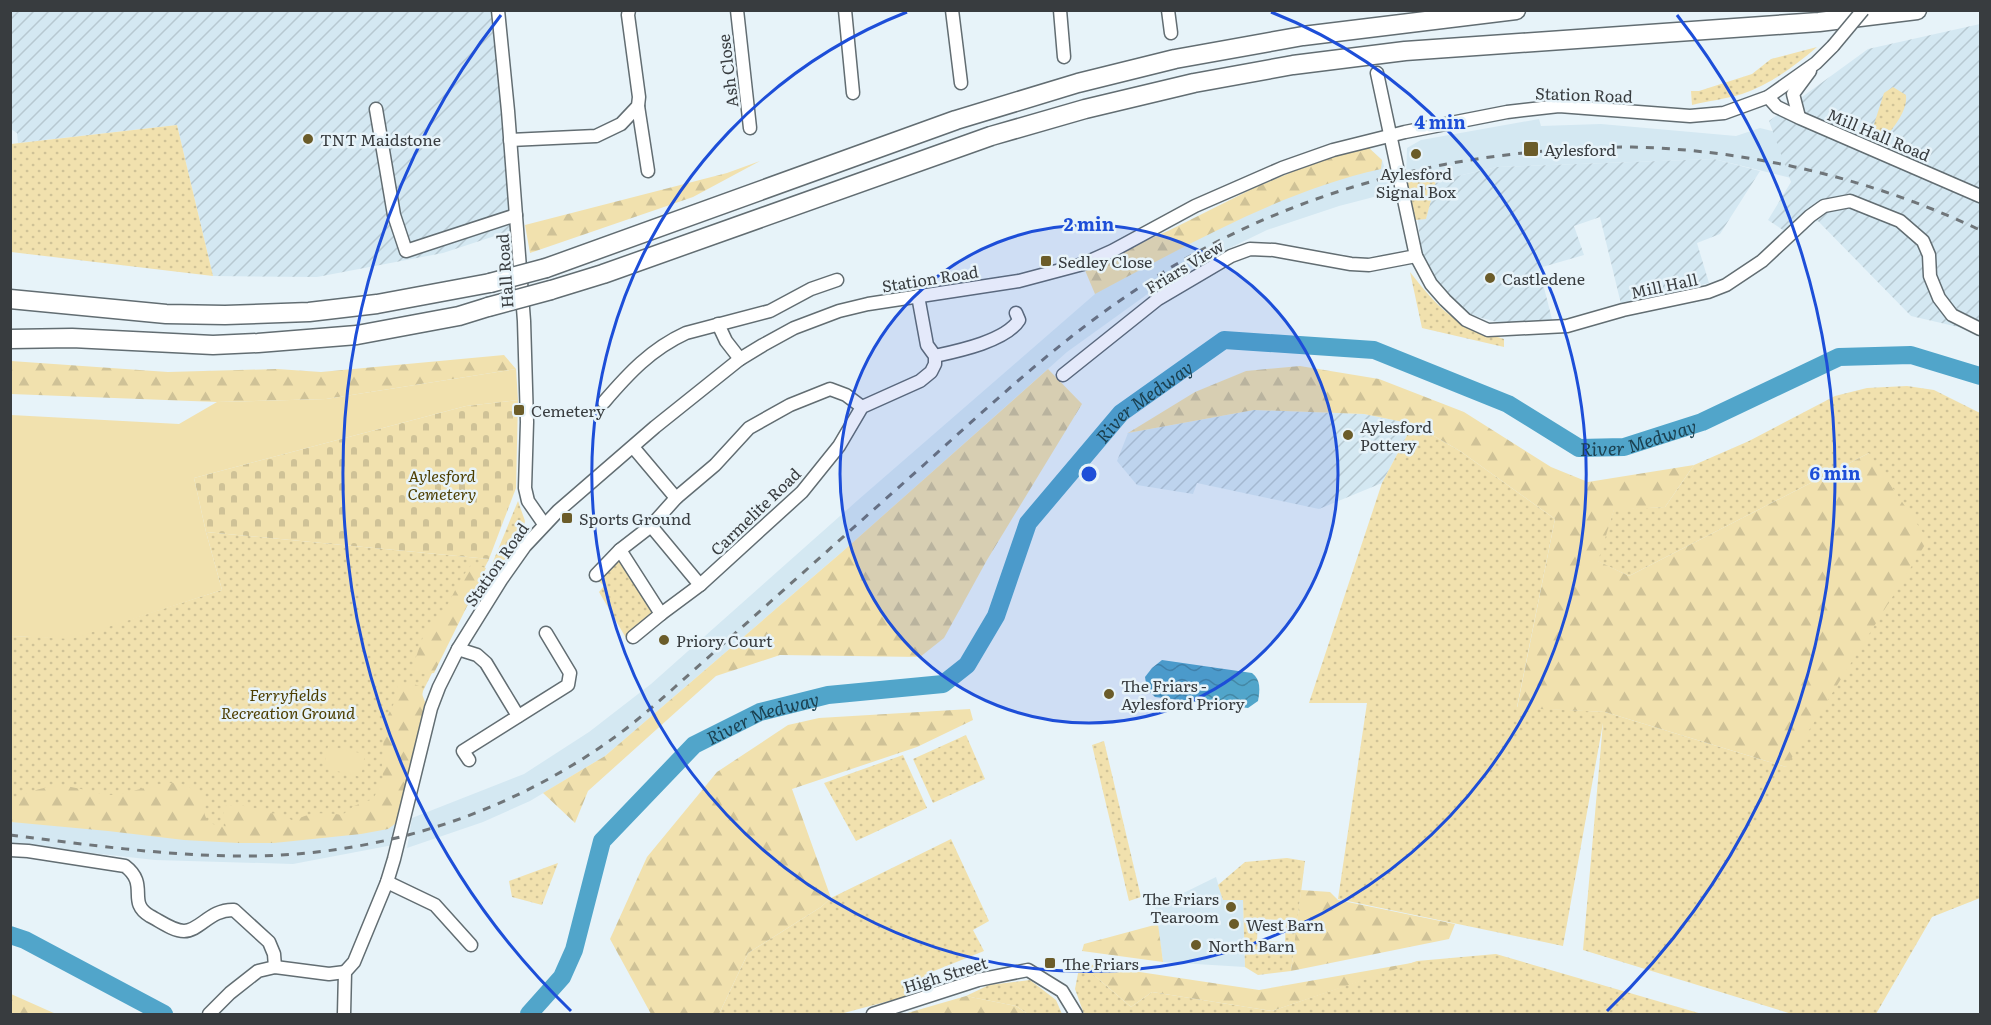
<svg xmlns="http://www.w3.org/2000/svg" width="1991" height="1025" viewBox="0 0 1991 1025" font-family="Literata,serif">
	<defs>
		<pattern id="industrial-furrows" width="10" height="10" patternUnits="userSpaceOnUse" patternTransform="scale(1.5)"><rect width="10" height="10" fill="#d4e8f2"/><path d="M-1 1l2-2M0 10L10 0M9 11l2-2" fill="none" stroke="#b7c8d1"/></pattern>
		<pattern id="green-dots" width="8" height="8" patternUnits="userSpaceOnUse" patternTransform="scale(1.5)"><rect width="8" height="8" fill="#f1e1ae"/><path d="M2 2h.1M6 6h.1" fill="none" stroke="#cfc297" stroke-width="1.8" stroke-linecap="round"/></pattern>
		<pattern id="forest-firs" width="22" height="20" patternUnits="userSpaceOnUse" patternTransform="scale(1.5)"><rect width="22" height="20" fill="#f1e1ae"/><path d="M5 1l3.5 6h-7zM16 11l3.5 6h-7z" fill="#cfc297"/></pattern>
		<pattern id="cemetery-stones" width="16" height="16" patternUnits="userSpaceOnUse" patternTransform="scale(1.5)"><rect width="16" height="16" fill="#f1e1ae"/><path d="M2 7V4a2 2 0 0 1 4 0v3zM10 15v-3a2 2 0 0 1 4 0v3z" fill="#cfc297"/></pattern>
		<pattern id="water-waves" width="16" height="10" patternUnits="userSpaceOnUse" patternTransform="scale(1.5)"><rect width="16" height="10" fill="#51a5ca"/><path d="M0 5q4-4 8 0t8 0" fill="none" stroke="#4488a5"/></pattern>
	</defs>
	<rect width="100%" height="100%" fill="#e7f3f9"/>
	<g fill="#d4e8f2">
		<polygon points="1539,119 1541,126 1601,124 1736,136 1760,128 1819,143 1811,183 1714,159 1497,167 1436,181 1433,172 1406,177 1407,148 1421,140"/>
		<polygon points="1369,148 1382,160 1393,192 1339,206 1267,230 1203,261 1149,293 1067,352 842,552 605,756 530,801 483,822 407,848 412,818 524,774 589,732 651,684 858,500 1095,294 1103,269 1254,188"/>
		<polygon points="11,817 398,821 393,845 293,864 155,860 11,844"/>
		<polygon points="1216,877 1223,900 1243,899 1245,967 1163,962 1155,907"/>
	</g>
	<g fill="url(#industrial-furrows)">
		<polygon points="11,11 491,11 516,229 443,253 317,277 213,276 177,125 18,143 17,133 11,129 11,100 12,99 10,83"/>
		<polygon points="1980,24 1980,337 1967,329 1911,316 1818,221 1786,232 1768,220 1791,182 1769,121 1868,49"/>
		<polygon points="1714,159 1760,171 1720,234 1697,243 1709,283 1621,304 1600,217 1574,226 1584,255 1539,268 1553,323 1508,325 1467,314 1432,282 1421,251 1418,220 1426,218 1436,181 1497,167"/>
		<polygon points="1254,410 1364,414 1413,424 1382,483 1319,509 1197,483 1193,494 1137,485 1117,461 1128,433"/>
	</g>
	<g fill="url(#green-dots)" fill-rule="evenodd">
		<path d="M1817,47C1794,67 1770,84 1742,94C1726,99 1708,101 1692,105L1691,91H1699L1752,74L1771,59Z"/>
		<path d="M1893,87L1906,95C1908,113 1890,131 1880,145L1869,140L1884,93Z"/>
		<polygon points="177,125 213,276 11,252 11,144"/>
		<polygon points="1433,171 1436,181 1426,219 1415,220 1406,177"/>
		<path d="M1410,272C1424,290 1440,310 1460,322C1473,330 1489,334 1504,339V347L1422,328Z"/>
		<polygon points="1907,386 1934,390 1980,413 1980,898 1932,917 1876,1014 1792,1014 1583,950 1603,723 1563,946 1338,899 1367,703 1309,703 1382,483 1413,424 1460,451 1555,519 1517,707 1605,712 1786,767 1869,453 1629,576 1597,561 1614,509 1665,507 1694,465 1749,441 1835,396 1867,388"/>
		<polygon points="518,501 525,521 523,533 496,572 490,569"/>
		<polygon points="206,532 489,559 423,691 398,821 242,838 11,809 11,636 71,638 222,590"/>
		<path d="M620,559L625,564L624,569L645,600L649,601C659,620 639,627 626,638L599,592L604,586L599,581L614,562Z"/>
		<polygon points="966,735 985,779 933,803 913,759"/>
		<polygon points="1104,741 1141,897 1129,901 1092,745"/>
		<polygon points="903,755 927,808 856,841 824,783"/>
		<polygon points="951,839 989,921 973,930 984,951 924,975 934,989 840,1014 719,1014 748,953 821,907 831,898"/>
		<path d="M1287,858L1305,861L1291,971L1258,975L1245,967L1243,900H1223L1218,885L1245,862ZM1258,919L1286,920L1285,942L1257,941Z"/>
		<polygon points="558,863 542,905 512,897 509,881"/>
		<polygon points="1496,954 1702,1014 1084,1014 1075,989 1080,963 1131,1007 1152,992 1272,1011 1417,961"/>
		<polygon points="1030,980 1056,1000 1062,1014 1028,1014 1016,1006 966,996 989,985"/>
	</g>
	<g fill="url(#forest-firs)">
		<path d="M1369,148L1382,160L1381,169C1281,191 1186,246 1095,294L1084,268L1170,230L1254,188L1323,159Z"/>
		<polygon points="760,161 693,197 530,253 525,225 727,173"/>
		<polygon points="504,355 516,369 326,399 217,402 11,394 11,361 168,372 277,369 321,372"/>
		<polygon points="1300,366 1379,379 1464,412 1551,467 1588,482 1694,465 1665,507 1614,510 1598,561 1629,576 1869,453 1928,540 1786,767 1605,712 1517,708 1555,519 1460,451 1413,424 1364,414 1254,410 1128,433 1195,392 1246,371"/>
		<polygon points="1048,369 1082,404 987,560 944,638 920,657 780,655 716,676 588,791 575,823 543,793 605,756 842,552"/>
		<polygon points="472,564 486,568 434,673 424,674 415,671 415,660 424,634 448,604 462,577"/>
		<path d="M398,683H411L419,686L425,702L423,721L410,768L400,820L388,829L361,834L274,843H238L184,840L108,831L11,822V803C23,791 53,784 71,787C84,789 99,795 112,795C135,794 168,775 189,787C194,790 198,795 203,799C204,819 205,824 226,827L223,817L225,806L239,805L259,809L268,813L282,814L293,821C310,812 324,812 342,815L354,806L373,799L383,780L382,762L385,721L395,701Z"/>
		<polygon points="970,709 973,720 917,747 792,789 831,898 821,907 748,953 719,1014 651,1014 610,939 647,857 717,772 788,725 819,718"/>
		<polygon points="1301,890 1330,892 1338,900 1455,924 1449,939 1291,971"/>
		<polygon points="1158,924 1163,962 1082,951 1084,944"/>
		<polygon points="1417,962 1272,1011 1152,992 1131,1007 1080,963 1259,990"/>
		<polygon points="10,994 11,994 56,1014 11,1014"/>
		<polygon points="966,996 1016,1006 1028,1014 904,1014"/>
	</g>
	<polygon fill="url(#cemetery-stones)" points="518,400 516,488 489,559 206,532 194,478 466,406"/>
	<g fill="#f1e1ae">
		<polygon points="516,369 518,400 466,406 194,478 206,532 222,590 71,639 11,636 11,415 179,424 217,402 326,399"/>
		<polygon points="328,746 365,754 361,777 324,768"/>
	</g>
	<path fill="url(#water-waves)" d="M1162,660L1252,673C1261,680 1260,690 1258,701L1248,708L1155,697L1147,689L1145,677L1152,668Z"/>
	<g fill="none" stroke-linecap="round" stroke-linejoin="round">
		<g stroke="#51a5ca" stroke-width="18">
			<polyline points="10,935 25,940 164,1014"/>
			<path id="s1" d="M529,1014L562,977L574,950L602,841L694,745L760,712L828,695L943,684L967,665L996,616L1028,523L1121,413L1224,340L1374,350L1508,404L1579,448L1624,447L1702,422L1839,357L1911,355L1980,376"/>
		</g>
		<g stroke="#626d72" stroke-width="15">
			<g id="minor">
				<polyline points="498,10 508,111 524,321 527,422 525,488 528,501 544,524"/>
				<polyline points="737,10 750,128"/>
				<polyline points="845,10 853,93"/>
				<polyline points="952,10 961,83"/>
				<polyline points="1060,10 1064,57"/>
				<polyline points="1168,10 1171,33"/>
				<polyline points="1377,73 1416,256 1431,284 1445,300 1466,320 1488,330 1567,326 1623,310 1708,292 1726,285 1762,261 1810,216 1824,206 1850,201 1900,221 1923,241 1929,255 1930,276 1939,298 1952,315 1980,329"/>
				<polyline points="1768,97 1777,107 1800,118 1980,196"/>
				<polyline points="638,106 648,171"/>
				<polyline points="376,109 394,215 406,251 516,215"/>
				<polyline points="1799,117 1793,94 1810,71"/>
				<polyline points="510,140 596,136 621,124 638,106 639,97 628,15 629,10"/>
				<polyline points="718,324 726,341 740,359"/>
				<path d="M935,356C958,351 1006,341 1019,320L1016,313"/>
				<polyline points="1063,375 1158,299 1231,256 1250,249 1274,250 1351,264 1369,265 1416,256"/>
				<path d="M604,402C628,374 651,349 686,333L770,311L811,289L837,280"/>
				<polyline points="633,447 676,498"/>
				<polyline points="651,526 700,585"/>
				<polyline points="620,550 661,614 700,585 802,492 839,446 862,407 920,381 931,372 935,364 935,356 927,345 918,296"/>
				<polyline points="596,575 620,550 651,526 676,498 715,465 749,428 790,405 830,389 846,395 862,407"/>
				<polyline points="633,637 661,614"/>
				<polyline points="458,649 477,655 486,663 518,716"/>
				<polyline points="469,760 463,751 568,685 570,673 546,633"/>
				<path d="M10,850L28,851L125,866C150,885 126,902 150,916C160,921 173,931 184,931C200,931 210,909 234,910L269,942L274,954L275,967"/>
				<polyline points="387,882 435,905 471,945"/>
				<polyline points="209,1014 230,993 258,971 275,967 329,974 345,972"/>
				<polyline points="344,1014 345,972 354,962 387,882 394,859 431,708 439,687 458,649 501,580 525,546 558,511 655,427 740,359 763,345 794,328 839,311 868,304 1019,281 1083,264 1112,251 1195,206 1282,168 1333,150 1405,132 1507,112 1559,106 1690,116 1724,113 1768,97 1816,63 1833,46"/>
				<polyline points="873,1014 978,980 1028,970 1062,991 1076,1014"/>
			</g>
		</g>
		<g stroke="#626d72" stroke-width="21">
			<g id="highway">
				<polyline points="546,268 956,120 1078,83 1175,59 1303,36 1516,10"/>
				<polyline points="551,290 603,274 991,136 1085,109 1194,83 1293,65 1405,51 1819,22 1917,10"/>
				<polyline points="10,299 166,314 225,315 309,312 377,304 490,283"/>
				<polyline points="10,339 72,338 213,345 258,343 357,335 459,316 488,307"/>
			</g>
		</g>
		<use href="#minor" stroke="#fff" stroke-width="12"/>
		<use href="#highway" stroke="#fff" stroke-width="18"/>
		<path stroke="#6f7579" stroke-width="3" stroke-dasharray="8 8" stroke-linecap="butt" d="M10,835C91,845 173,857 255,856C386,854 513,812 619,734C639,719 657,703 675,687C759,612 843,537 927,462C999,397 1071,330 1154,278C1280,197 1431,155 1580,149C1597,148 1615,147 1632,147C1751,150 1873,179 1980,230"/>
		<g stroke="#626d72" stroke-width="15" stroke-linecap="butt">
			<polyline id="minor-bridge" points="1833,46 1863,10"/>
		</g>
		<g stroke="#626d72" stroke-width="21" stroke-linecap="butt">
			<g id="highway-bridge">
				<polyline points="490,283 546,268"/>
				<polyline points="488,307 551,290"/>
			</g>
		</g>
		<use href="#minor-bridge" stroke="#fff" stroke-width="12"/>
		<use href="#highway-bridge" stroke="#fff" stroke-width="18"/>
	</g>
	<circle cx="1089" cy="474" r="249" fill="#1d4ed8" fill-opacity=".12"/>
	<g fill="none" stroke="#1d4ed8" stroke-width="3">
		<circle cx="1089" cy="474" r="249"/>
		<path d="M1271 12A497 497 0 1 1 907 12"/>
		<path d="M571 1011A746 746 0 0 1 501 15M1677 15A746 746 0 0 1 1607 1011"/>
	</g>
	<g fill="#6b5c29" stroke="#e7f3f9" stroke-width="2">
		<circle cx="308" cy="139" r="6"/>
		<rect x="1523" y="141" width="16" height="16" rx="3"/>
		<circle cx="1416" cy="154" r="6"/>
		<rect x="1040" y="255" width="12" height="12" rx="3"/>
		<circle cx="1490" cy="278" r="6"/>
		<rect x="513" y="404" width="12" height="12" rx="3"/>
		<circle cx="1348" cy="435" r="6"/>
		<rect x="561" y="512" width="12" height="12" rx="3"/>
		<circle cx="664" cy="640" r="6"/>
		<circle cx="1109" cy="694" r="6"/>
		<circle cx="1231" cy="907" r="6"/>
		<circle cx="1234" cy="924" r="6"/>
		<circle cx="1196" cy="945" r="6"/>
		<rect x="1044" y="957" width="12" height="12" rx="3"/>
	</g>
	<g text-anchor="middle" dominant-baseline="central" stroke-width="5" stroke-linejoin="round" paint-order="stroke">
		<g font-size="16" fill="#383c3f" stroke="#e7f3f9">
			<text transform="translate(727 71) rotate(-97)">Ash Close</text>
			<text transform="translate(1584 94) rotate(2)">Station Road</text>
			<text transform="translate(1879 134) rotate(23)">Mill Hall Road</text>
			<text transform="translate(1184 266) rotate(-31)">Friars View</text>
			<text transform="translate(504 271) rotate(-94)">Hall Road</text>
			<text transform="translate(930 278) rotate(-9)">Station Road</text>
			<text transform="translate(1664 285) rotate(-12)">Mill Hall</text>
			<text transform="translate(755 511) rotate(-44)">Carmelite Road</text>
			<text transform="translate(496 564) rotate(-55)">Station Road</text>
			<text transform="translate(945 974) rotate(-17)">High Street</text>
		</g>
		<g font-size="16" fill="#383c3f" stroke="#e7f3f9" text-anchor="start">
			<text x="320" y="139">TNT Maidstone</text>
			<text x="1544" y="149">Aylesford</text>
			<text x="1416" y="173" text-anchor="middle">Aylesford<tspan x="1416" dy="18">Signal Box</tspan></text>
			<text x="1058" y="261">Sedley Close</text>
			<text x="1502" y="278">Castledene</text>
			<text x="531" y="410">Cemetery</text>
			<text x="1360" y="426">Aylesford<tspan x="1360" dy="18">Pottery</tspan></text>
			<text x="579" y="518">Sports Ground</text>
			<text x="676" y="640">Priory Court</text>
			<text x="1121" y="685">The Friars -<tspan x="1121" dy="18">Aylesford Priory</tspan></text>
			<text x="1219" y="898" text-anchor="end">The Friars<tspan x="1219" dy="18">Tearoom</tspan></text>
			<text x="1246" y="924">West Barn</text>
			<text x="1208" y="945">North Barn</text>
			<text x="1062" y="963">The Friars</text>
		</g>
		<g font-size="16" font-style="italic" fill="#4d3e00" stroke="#e7f3f9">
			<text x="442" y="475">Aylesford<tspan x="442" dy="18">Cemetery</tspan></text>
			<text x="288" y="694">Ferryfields<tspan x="288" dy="18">Recreation Ground</tspan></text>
		</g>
		<g font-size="18" font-style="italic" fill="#1b4151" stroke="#e7f3f9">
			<text stroke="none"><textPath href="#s1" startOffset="939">River Medway</textPath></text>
			<text stroke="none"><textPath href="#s1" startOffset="1479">River Medway</textPath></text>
			<text stroke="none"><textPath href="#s1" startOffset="399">River Medway</textPath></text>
		</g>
	</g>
	<circle cx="1089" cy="474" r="9" fill="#1d4ed8" stroke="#e7f3f9" stroke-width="3"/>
	<g font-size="18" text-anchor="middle" font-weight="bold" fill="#1d4ed8" stroke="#e7f3f9" stroke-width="5" stroke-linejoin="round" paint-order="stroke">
		<text x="1440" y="129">4 min</text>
		<text x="1089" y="231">2 min</text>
		<text x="1835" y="480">6 min</text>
	</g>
	<rect width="1991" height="1025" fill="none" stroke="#383c3f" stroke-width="24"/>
</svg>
